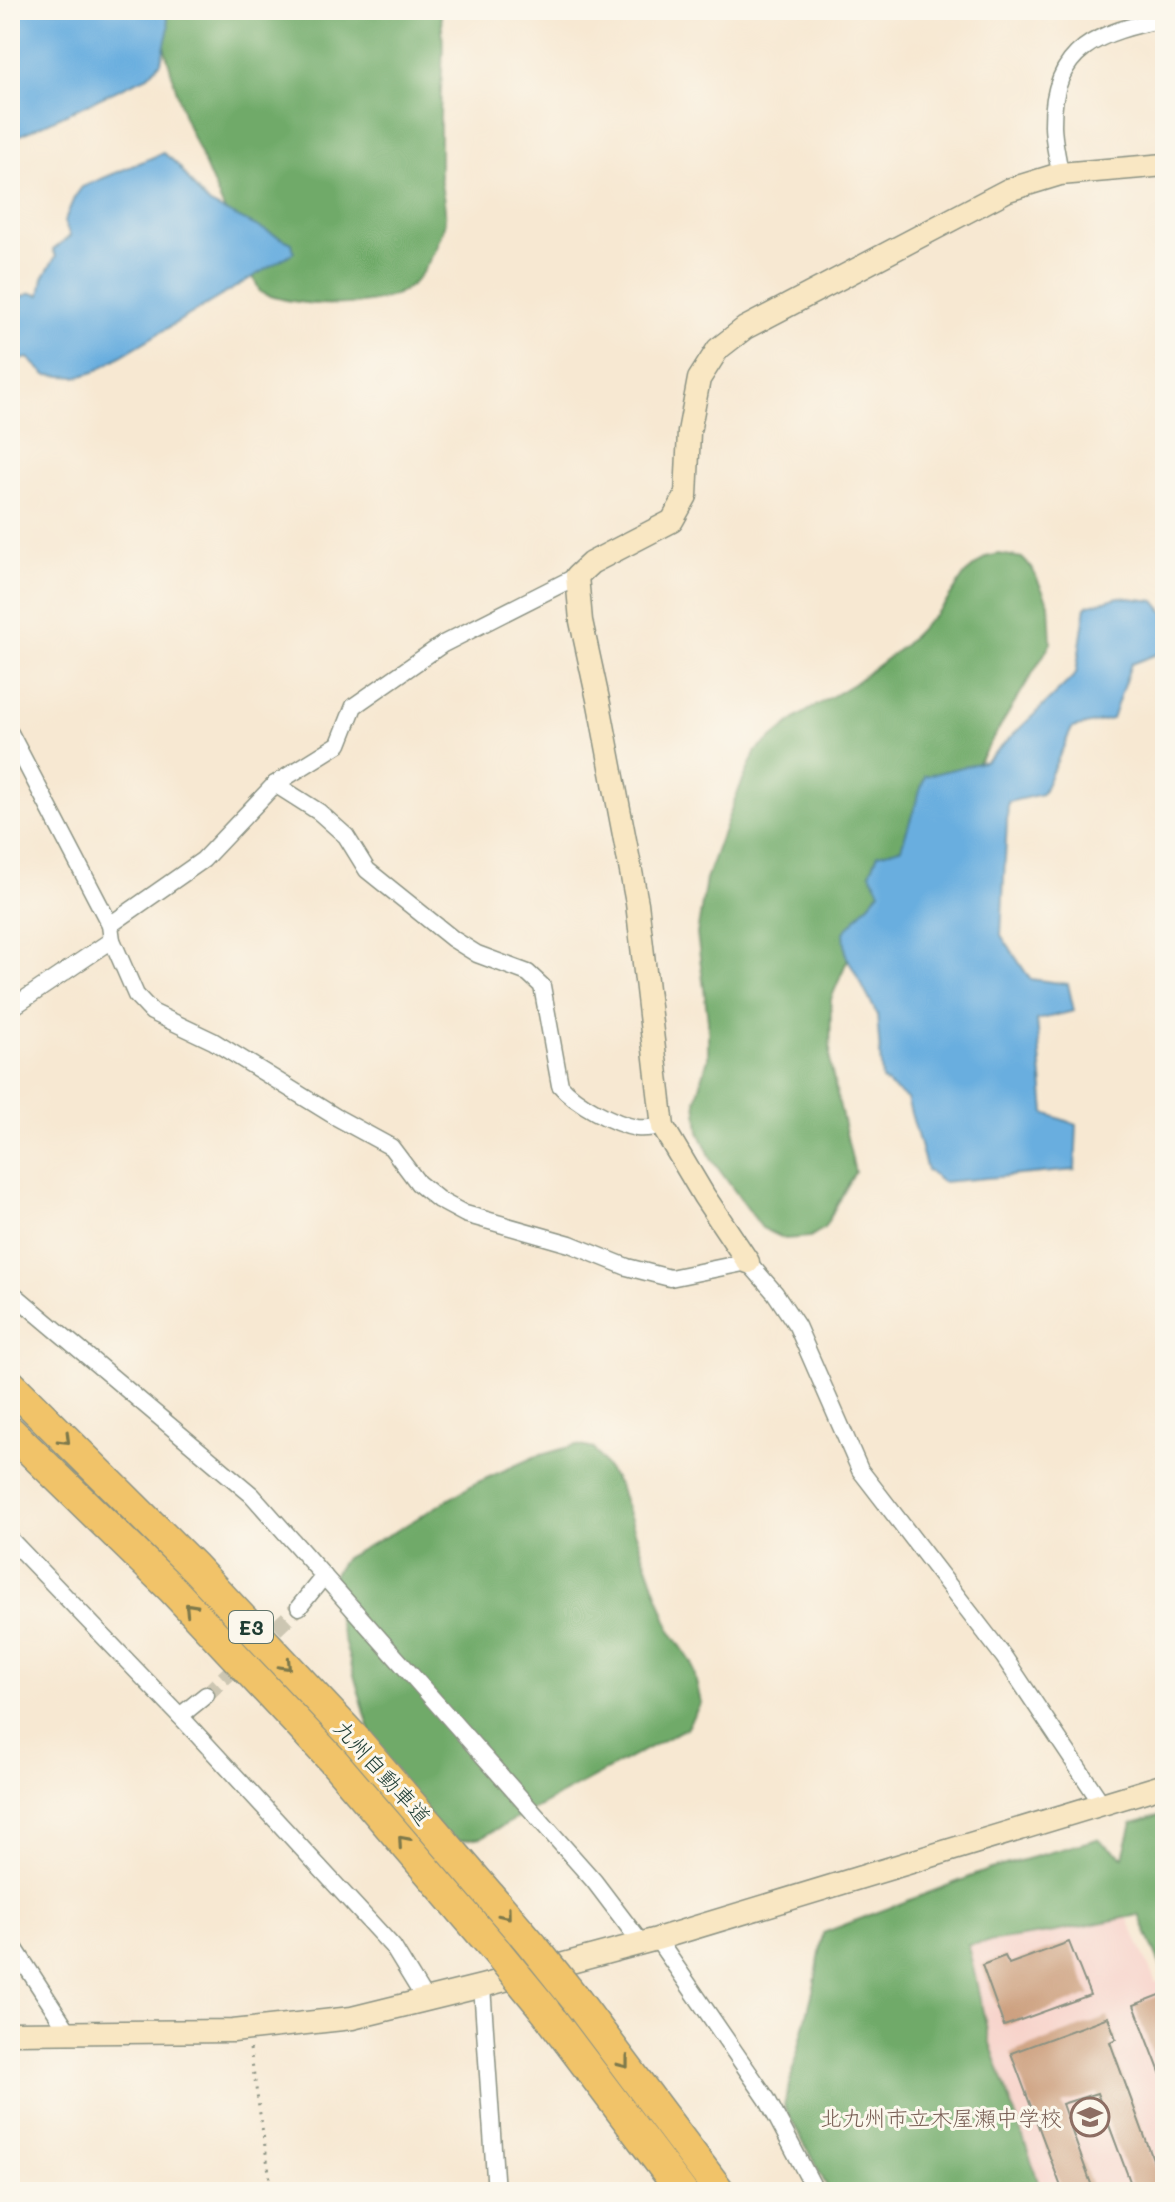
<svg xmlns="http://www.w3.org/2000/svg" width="1175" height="2202" viewBox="0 0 1175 2202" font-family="Mali,'Klee One',sans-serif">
	<rect width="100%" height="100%" fill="#fbf7ec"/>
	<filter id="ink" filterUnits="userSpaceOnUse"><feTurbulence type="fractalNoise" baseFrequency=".0125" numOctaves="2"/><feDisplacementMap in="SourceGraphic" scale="16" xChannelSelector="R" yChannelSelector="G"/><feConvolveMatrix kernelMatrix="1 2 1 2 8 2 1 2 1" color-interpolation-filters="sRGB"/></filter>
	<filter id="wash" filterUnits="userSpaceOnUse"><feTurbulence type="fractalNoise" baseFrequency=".006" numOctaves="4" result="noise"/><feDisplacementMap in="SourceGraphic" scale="32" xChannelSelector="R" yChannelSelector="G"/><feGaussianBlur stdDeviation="1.8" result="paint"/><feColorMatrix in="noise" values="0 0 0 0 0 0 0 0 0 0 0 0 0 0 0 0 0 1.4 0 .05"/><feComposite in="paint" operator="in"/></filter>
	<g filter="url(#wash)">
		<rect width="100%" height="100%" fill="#f7e8d2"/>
		<polygon fill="#f7d1c9" points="1127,1917 1156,1983 1165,1978 1165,2192 1042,2192 990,2043 967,1944 1055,1932"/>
		<g fill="#70aa69" stroke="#48744e" stroke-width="2">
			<path d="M154,10H440C446,46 440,83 440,120C440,138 440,157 440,175C441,191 449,214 443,229C437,248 424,275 409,287C377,311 295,308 260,292L184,117Z"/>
			<polygon points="999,554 1022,558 1032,568 1049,604 1051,643 983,755 859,932 831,999 830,1064 855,1172 824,1228 810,1237 785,1239 762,1228 712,1160 699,1132 696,1101 708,1058 708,1020 697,934 706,879 736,796 756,751 799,716 853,684 902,647 945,604 965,574 986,557"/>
			<polygon points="576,1445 594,1449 619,1486 670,1630 692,1663 701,1703 686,1728 482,1837 424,1846 407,1835 388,1792 340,1627 329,1581 345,1558 396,1531 476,1483 534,1457"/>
			<polygon points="1165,1814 1165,1976 1139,1915 1055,1932 968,1945 990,2043 1042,2192 830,2192 784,2106 815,1983 823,1933 991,1869 1097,1839 1123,1857 1132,1823"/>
		</g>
		<g fill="#69aedf" stroke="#44768a" stroke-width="2">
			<polygon points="10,10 154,10 167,17 169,27 161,62 148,76 10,140"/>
			<path d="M163,153C188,169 188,187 210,204L292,243L294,252L94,372L78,377L46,375L28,358L10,362V317L21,314V297L31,293L40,295L43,278L56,256L53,250L70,236L64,222L74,198L82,187Z"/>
			<polygon points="1119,597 1155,601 1165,613 1165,651 1131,664 1112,719 1072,728 1042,794 1008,802 1001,935 1030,979 1068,984 1074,1011 1037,1020 1045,1113 1077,1125 1075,1170 942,1182 927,1170 907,1099 882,1080 877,1014 846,955 844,932 880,891 870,873 878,854 901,848 925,776 986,761 1076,674 1086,606"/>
		</g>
		<g id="blocks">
			<g fill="#ca9b79">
				<polygon points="1069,1942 1090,1995 1004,2026 982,1965 1005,1956 1009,1964"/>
				<polygon points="1165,1993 1165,2079 1163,2080 1134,2005"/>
				<polygon points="1108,2017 1116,2039 1110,2042 1165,2192 1134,2192 1097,2093 1062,2104 1094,2192 1063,2192 1011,2053"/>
			</g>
		</g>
	</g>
	<g filter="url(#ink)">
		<use href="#blocks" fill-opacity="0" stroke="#8b9283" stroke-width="2"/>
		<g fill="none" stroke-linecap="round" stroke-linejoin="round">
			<polyline stroke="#ccc6b2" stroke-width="16" stroke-dasharray="16 8" stroke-linecap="butt" points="206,1695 299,1607"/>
			<g stroke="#8b9283" stroke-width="19">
				<g id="street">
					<path d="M1060,174C1058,158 1053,141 1053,125C1052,47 1100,32 1165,19"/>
					<polyline points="10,733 110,925 112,940 136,995 152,1012 213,1041 336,1117 391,1147 418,1183 439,1200 465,1214 570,1244 627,1267 670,1278 748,1262 775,1293 797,1326 860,1470 1004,1657 1102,1804"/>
					<path d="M275,784L319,812L346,836L367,870L453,939L477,954L528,973L542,986L560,1085C575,1103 614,1124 637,1128C645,1129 655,1127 663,1127"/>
					<polyline points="110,925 203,860 275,784 339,744 354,706 443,644 577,576"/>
					<polyline points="10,1009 112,940"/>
					<polyline points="10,1291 252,1495 594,1881 641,1943"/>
					<polyline points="10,1539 180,1716 393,1947 426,2001"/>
					<polyline points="299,1607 324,1576"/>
					<polyline points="180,1716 206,1695"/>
					<polyline points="657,1939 767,2099 816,2192"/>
					<polyline points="10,1941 70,2034"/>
					<polyline points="482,1986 496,2192"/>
				</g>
			</g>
			<g stroke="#8b9283" stroke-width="25">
				<g id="secondary">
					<polyline points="748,1262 704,1196 663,1127 637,903 599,704 581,621 577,576 591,563 672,521 686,496 689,432 699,379 718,349 745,328 1008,190 1060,174 1165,165"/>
					<polyline points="10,2033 233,2031 352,2018 482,1986 657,1939 1165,1785"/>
				</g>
			</g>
			<g stroke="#8b9283" stroke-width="33">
				<g id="highway">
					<polyline points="10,1384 194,1567 358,1742 533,1946"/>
					<polyline points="10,1431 172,1589 335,1763 498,1953"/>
					<polyline points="577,2001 720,2192"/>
					<polyline points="544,2009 682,2192"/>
				</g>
			</g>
			<polyline stroke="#8b9283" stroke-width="3" stroke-dasharray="2 6" stroke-linecap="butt" points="250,2049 272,2192"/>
			<use href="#street" stroke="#fff" stroke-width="16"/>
			<use href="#secondary" stroke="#f9e7c3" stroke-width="22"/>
			<use href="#highway" stroke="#f1c369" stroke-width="30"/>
			<g stroke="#8b9283" stroke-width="33" stroke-linecap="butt">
				<g id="highway-bridge">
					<polyline points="533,1946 577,2001"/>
					<polyline points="498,1953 544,2009"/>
				</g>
			</g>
			<use href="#highway-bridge" stroke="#f1c369" stroke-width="30"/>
		</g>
		<defs><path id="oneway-chevron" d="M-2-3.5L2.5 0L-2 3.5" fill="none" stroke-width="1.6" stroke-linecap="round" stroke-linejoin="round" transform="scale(2)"/></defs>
		<g stroke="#7d794c">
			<use href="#oneway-chevron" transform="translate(65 1439) rotate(45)"/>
			<use href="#oneway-chevron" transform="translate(190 1608) rotate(-133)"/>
			<use href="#oneway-chevron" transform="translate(286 1665) rotate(47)"/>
			<use href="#oneway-chevron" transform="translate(403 1841) rotate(-131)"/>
			<use href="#oneway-chevron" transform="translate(506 1914) rotate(51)"/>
			<use href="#oneway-chevron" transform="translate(624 2063) rotate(52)"/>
		</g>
	</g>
	<defs>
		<g id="school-ring" transform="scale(2)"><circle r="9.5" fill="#fbf7ec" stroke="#8d6e63" stroke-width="1.5"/><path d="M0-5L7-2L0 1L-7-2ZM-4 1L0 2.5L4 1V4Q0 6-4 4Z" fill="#8d6e63"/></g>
	</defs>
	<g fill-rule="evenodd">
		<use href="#school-ring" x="1090" y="2117"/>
	</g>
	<g text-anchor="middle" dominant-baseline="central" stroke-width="6" stroke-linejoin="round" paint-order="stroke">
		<rect fill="#fbf7ec" stroke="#61756b" stroke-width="2" x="229" y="1611" width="44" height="32" rx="6"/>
		<g font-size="20" font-weight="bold" fill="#1f3d34">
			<text x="251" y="1627">E3</text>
		</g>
		<g font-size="22" fill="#1f3d34" stroke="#fbf7ec">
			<text transform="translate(383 1772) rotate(48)">九州自動車道</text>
		</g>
		<g font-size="22" fill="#785e54" stroke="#fbf7ec" text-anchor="end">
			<text x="1062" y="2117">北九州市立木屋瀬中学校</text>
		</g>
	</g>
	<rect width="1175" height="2202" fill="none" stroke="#fbf7ec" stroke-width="40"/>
</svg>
